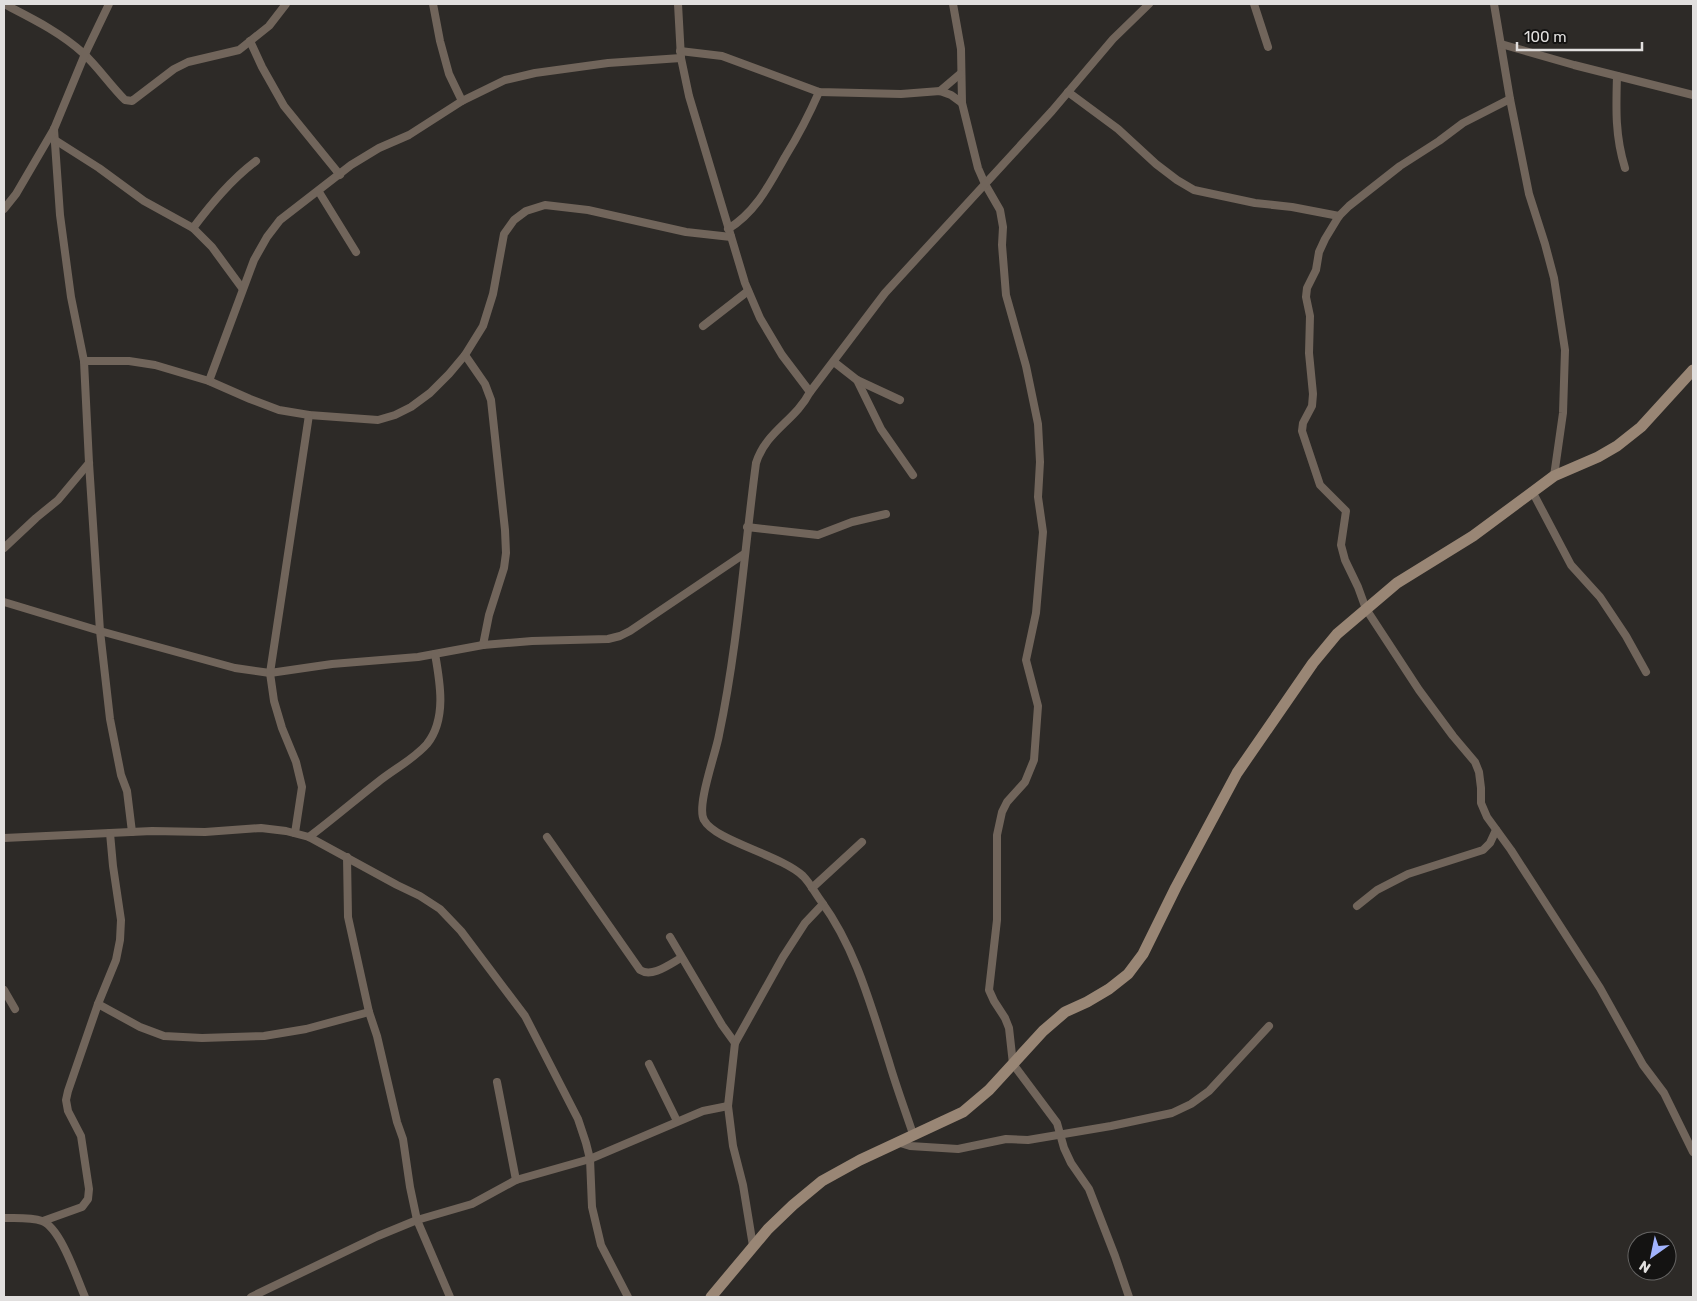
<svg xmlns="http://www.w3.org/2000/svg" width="1697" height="1301" viewBox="0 0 1697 1301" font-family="Rubik,sans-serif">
	<rect width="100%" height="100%" fill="#2d2a27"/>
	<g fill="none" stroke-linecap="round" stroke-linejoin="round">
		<g stroke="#71655b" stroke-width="8">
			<path d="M4,4C31,18 60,32 83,53C98,67 110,85 125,100L132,101L174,69L188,62L239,50L269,26L286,4"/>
			<polyline points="433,4 440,41 449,74 462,101"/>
			<polyline points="678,4 681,58 689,96 745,283 760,318 782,355 810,392"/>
			<polyline points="953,4 961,49 962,103"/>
			<polyline points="1254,4 1268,47"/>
			<polyline points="1494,4 1510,99 1529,194 1545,244 1554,278 1565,350 1563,413 1554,476"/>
			<polyline points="250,41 262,67 284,106 340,175"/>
			<polyline points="1501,44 1574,65 1693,95"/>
			<polyline points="680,51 722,56 819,92 901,94 940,91 951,95 962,103 978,168 985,184 1000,210 1003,227 1002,245 1006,295 1026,366 1038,424 1040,462 1038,497 1043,532 1036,613 1026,660 1038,706 1034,760 1025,782 1007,802 1002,812 997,835 997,920 989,990 994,1001 1005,1018 1009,1028 1013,1064 1057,1123 1064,1148 1071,1163 1089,1189 1115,1256 1129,1297"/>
			<path d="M1617,76C1616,108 1615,136 1625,168"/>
			<polyline points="940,91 960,74"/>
			<polyline points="1068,92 1118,129 1156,164 1177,180 1194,190 1255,203 1292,207 1339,216"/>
			<polyline points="1510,99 1463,123 1439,141 1400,166 1349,206 1339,216 1325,239 1319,252 1316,270 1307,288 1306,297 1310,316 1309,353 1313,394 1312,406 1303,423 1302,431 1320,485 1346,511 1341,545 1345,560 1358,587 1366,609 1419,690 1453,736 1475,762 1479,772 1481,788 1481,803 1487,817 1511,850 1600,988 1643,1065 1664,1093 1693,1152"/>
			<polyline points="54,129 60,215 71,297 84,361 89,463 100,631 110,719 121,775 127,791 132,832"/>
			<polyline points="55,140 99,168 144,201 193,228 212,247 242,288"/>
			<polyline points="319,192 356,252"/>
			<polyline points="4,209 16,194 54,129 85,54 109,4"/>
			<path d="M193,228C212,203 231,180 256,161"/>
			<path d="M728,229C756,212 769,185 785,157C798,136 809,115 819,92"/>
			<polyline points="703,326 748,291"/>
			<polyline points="465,355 485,384 491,400 505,530 506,553 504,568 489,615 483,645"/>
			<polyline points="84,361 129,361 155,365 209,381 250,399 279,410 309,415 378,420 395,415 411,407 430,393 449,374 465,355 483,326 493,294 504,234 514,220 526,211 545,205 588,210 686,232 731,237"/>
			<polyline points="834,362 857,380 881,429 913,475"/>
			<polyline points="857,380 900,400"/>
			<polyline points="209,381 254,260 267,237 280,220 351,165 379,148 409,135 462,101 505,80 535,73 608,63 681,58"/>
			<polyline points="1532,491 1571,565 1600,597 1626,636 1646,672"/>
			<polyline points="747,527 818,535 852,522 886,514"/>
			<polyline points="4,548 36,518 58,500 89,463"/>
			<polyline points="4,602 100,631 235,668 270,673 332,664 418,657 483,645 532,641 608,639 620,636 630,631 744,554"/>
			<polyline points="295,833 302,787 296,762 282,728 274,701 270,673 309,415"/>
			<path d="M309,837C333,819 355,800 378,782C394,769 414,759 427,744C447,719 440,682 435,654"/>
			<path d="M547,837L640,970C652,978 670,964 681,958"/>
			<polyline points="4,838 152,831 205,832 261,828 286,831 309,837 397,885 420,896 440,909 461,931 525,1016 578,1119 586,1143 590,1159 592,1207 601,1245 628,1297"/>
			<polyline points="347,857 348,917 369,1012 377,1036 397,1122 403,1139 410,1187 417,1220 450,1297"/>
			<polyline points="812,888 862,842"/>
			<polyline points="1357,906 1377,890 1408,874 1483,850 1490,843 1496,830"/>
			<polyline points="670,937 722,1025 735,1043"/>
			<polyline points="4,990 15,1009"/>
			<polyline points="98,1004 140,1027 164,1036 202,1038 264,1036 306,1029 369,1012"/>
			<polyline points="649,1064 677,1121"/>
			<polyline points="497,1082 516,1180"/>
			<path d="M913,1134C905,1110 896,1086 889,1062C871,1006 856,949 821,901C815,893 810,883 803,876C781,855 715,841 704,820C696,806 716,753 719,735C738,645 744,553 756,463C766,431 795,421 810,392L885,293L1052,111L1113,39L1149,4"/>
			<polyline points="897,1142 910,1146 958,1149 1006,1139 1028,1140 1111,1126 1172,1113 1191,1104 1209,1091 1269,1026"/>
			<path d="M4,1218C16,1218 31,1217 42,1221C61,1228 77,1279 85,1297"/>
			<polyline points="43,1221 82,1207 88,1199 89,1189 81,1136 68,1111 66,1100 68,1091 98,1004 116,960 120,940 121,920 113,866 110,833"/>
			<polyline points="753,1246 743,1185 733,1146 728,1106 735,1043 783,957 805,923 823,904"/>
			<polyline points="251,1297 378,1236 417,1220 472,1204 516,1180 590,1159 703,1111 728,1106"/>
		</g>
		<polyline stroke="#998675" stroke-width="11" points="711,1297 768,1229 793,1205 822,1181 860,1160 963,1112 989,1090 1043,1031 1065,1012 1087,1002 1109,989 1128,974 1143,954 1176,887 1237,773 1313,663 1337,634 1397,583 1473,536 1554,476 1598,457 1617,446 1641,427 1693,370"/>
	</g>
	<rect width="1697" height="1301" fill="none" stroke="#e1dfde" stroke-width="10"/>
	<g transform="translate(1652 1256) rotate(213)"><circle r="24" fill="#141312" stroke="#666564"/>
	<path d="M0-4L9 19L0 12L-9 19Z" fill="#a1b3fd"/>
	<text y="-8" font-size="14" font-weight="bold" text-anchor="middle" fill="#e1dfde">N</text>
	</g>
	<path d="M1517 42v8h125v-8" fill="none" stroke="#e1dfde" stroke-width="2.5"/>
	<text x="1524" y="42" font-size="15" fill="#e1dfde" stroke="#141312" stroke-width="4" paint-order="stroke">100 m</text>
</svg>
